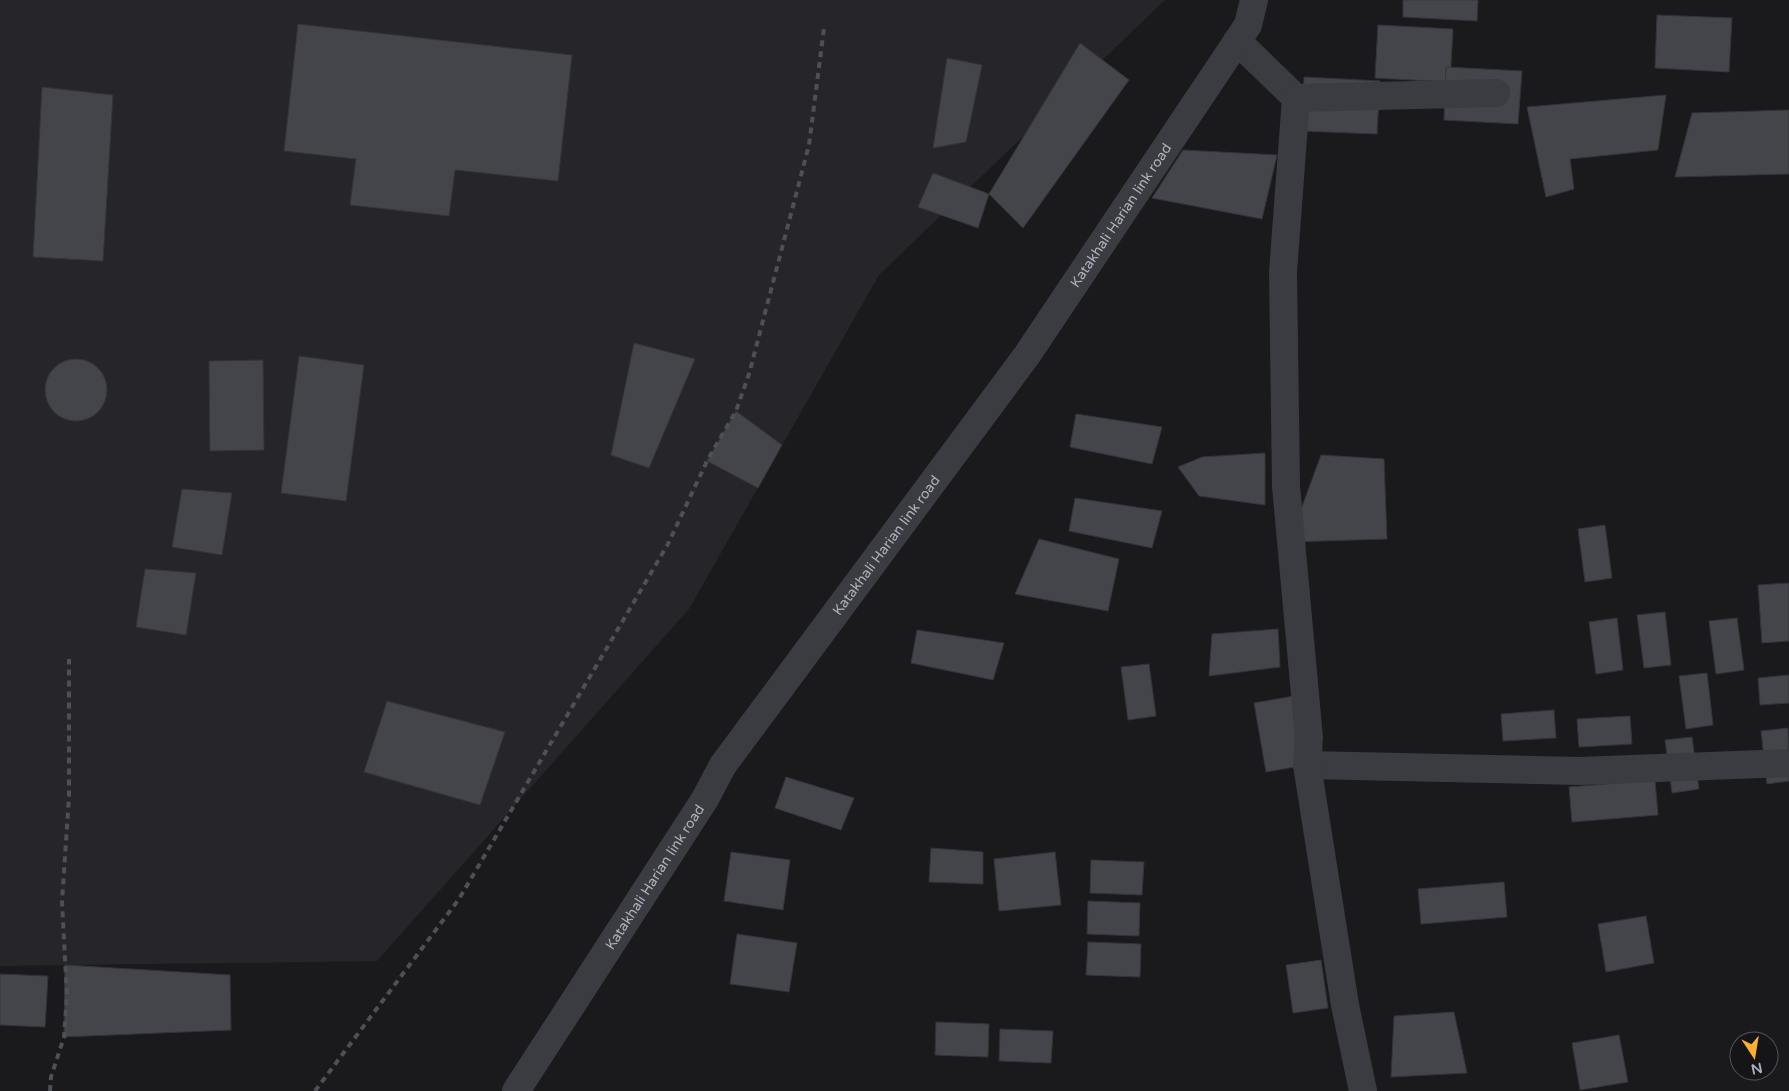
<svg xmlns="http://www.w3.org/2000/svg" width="1789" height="1091" viewBox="0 0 1789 1091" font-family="'Varela Round',sans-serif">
	<rect width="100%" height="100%" fill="#1a1a1d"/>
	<polygon fill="#26262a" points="0,0 1165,0 879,275 689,609 377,961 0,966"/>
	<g fill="#44454a" stroke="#343439">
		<polygon points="1403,0 1478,0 1477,21 1403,17"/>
		<polygon points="1657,15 1732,18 1729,72 1655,68"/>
		<polygon points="298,24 572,55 558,181 455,170 449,216 350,205 356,159 284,151"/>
		<polygon points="1378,25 1453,29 1450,82 1375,78"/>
		<polygon points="1080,43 1129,80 1023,228 989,194"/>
		<polygon points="947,58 982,65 966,142 933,148"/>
		<polygon points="1446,67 1522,71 1518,124 1444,120"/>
		<polygon points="1304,77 1380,81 1377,134 1302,131"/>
		<polygon points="42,87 113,95 103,261 33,257"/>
		<polygon points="1666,95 1658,150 1570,159 1574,189 1546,197 1527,107"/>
		<polygon points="1789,110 1789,174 1675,177 1692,113"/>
		<polygon points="1183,150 1277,155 1262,219 1152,198"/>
		<polygon points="933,173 989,194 978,228 918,207"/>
		<polygon points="634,343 695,359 649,468 611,455"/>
		<polygon points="299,356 364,365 346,501 281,493"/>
		<circle cx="76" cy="390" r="31"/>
		<polygon points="263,360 264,450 210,451 209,361"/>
		<polygon points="736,411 782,445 758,488 707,461"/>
		<polygon points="1076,414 1162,427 1152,464 1070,447"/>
		<polygon points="1265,453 1265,505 1199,496 1178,467 1202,457"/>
		<polygon points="1321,455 1384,459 1387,539 1289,542"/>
		<polygon points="182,489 232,493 222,555 172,547"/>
		<polygon points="1075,498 1162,511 1152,548 1069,531"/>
		<polygon points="1605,525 1612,578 1585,582 1578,529"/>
		<polygon points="1039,539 1119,559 1108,611 1015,594"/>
		<polygon points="145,569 196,573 186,635 136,627"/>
		<polygon points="1789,583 1789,641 1762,643 1758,585"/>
		<polygon points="1665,612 1671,665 1644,668 1637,615"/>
		<polygon points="1617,618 1623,670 1596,674 1589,622"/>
		<polygon points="1737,618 1744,670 1716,674 1709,621"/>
		<polygon points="1278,629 1280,667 1209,676 1212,634"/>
		<polygon points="917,630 1004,643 993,680 911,663"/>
		<polygon points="1149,664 1156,716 1128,720 1121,667"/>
		<polygon points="1707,673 1713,725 1686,729 1679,676"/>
		<polygon points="1789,675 1789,703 1760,705 1758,678"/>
		<polygon points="1294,696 1307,765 1266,772 1254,703"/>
		<polygon points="387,701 505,732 480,805 364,772"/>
		<polygon points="1554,710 1556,738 1503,741 1501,714"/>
		<polygon points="1630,716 1632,744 1579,747 1577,719"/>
		<polygon points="1788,728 1789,781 1767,784 1761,731"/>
		<polygon points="1692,737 1699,789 1672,793 1665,740"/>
		<polygon points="786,777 854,798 841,830 775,808"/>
		<polygon points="1655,780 1658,815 1572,822 1569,787"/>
		<polygon points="931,848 983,852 983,884 929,882"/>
		<polygon points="731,852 790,860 783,910 724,901"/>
		<polygon points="1055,852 1061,905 999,911 994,859"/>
		<polygon points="1091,860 1144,862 1142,895 1090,893"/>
		<polygon points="1504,882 1507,917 1421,924 1418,889"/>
		<polygon points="1088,901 1140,903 1139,936 1087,934"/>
		<polygon points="1646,916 1654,963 1606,972 1598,924"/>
		<polygon points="737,934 797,943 789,992 730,984"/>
		<polygon points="1088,942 1141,944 1140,977 1086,975"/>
		<polygon points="1321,960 1328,1008 1293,1013 1286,965"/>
		<polygon points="65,965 230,975 231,1030 64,1037"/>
		<polygon points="0,974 48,976 45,1027 0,1025"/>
		<polygon points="1454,1012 1467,1073 1391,1077 1394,1016"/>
		<polygon points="936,1022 989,1024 988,1057 935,1055"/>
		<polygon points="1000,1029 1053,1031 1051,1063 999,1061"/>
		<polygon points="1619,1035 1628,1082 1580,1090 1572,1043"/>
	</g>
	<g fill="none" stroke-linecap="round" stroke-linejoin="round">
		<g stroke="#3b3c42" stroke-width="28">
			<polyline points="1237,41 1296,98"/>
			<polyline points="1307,765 1580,771 1789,763"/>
			<polyline points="1363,1091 1345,1005 1307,765 1309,738 1286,486 1283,272 1296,98 1496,93"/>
		</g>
		<path stroke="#3b3c42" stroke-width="28" id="s1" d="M516,1091L705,799L723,765L1027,355L1248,25L1254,0"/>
		<g stroke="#4e5057" stroke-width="4" stroke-dasharray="6 5" stroke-linecap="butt">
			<polyline points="50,1091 51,1077 64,1037 67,996 62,902 69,796 69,659"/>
			<polyline points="315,1091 459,899 668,544 707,461 736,411 749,374 809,145 824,28"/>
		</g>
	</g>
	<g text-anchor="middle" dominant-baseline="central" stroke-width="4" stroke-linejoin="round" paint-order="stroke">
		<g font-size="14" fill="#acb2bd" stroke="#151518">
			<text stroke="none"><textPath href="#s1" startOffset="1065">Katakhali Harian link road</textPath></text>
			<text stroke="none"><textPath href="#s1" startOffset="660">Katakhali Harian link road</textPath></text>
			<text stroke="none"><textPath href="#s1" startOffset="255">Katakhali Harian link road</textPath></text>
		</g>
	</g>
	<g transform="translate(1754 1056) rotate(168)"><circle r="24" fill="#151518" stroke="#51545a"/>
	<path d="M0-4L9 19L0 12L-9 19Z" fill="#ffaf30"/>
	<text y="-8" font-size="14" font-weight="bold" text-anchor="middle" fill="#acb2bd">N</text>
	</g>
</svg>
